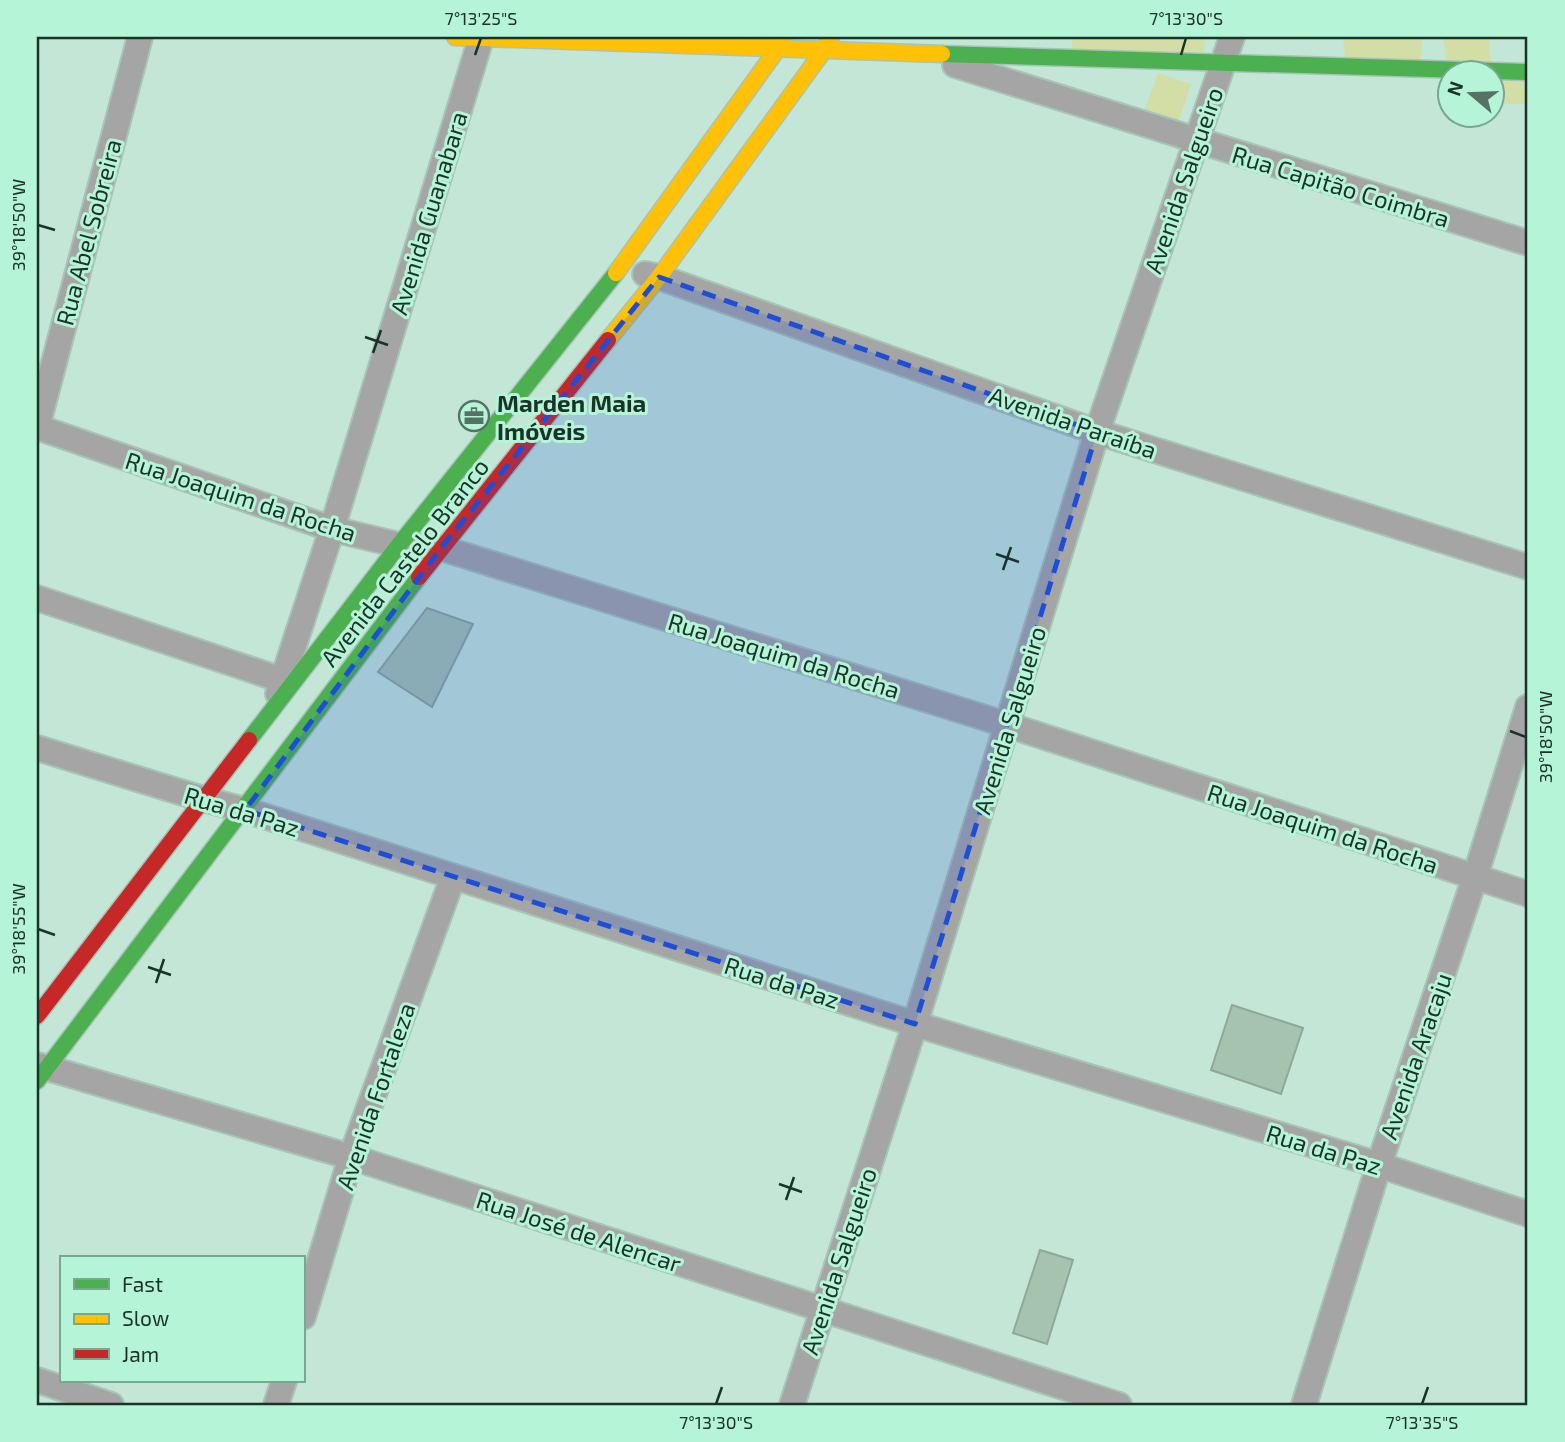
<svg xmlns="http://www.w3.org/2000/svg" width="1565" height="1442" viewBox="0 0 1565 1442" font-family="'Exo 2',sans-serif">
	<rect width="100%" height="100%" fill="#c4e6d7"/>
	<g fill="#d2dea5">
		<polygon points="1072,37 1205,37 1204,52 1072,50"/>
		<polygon points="1343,37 1423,37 1420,61 1345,57"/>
		<polygon points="1443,37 1489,37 1491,63 1447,62"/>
		<polygon points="1158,73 1191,84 1176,129 1142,116"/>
		<rect x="1492" y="79" width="36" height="25"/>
	</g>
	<g fill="#a6c3af" stroke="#90a799" stroke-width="2">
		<polygon points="427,608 473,624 432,707 378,672"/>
		<polygon points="1232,1005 1303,1028 1281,1094 1211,1070"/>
		<polygon points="1040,1250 1073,1260 1047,1344 1013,1333"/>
	</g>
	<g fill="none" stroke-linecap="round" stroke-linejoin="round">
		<g stroke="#a8c3b7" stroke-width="28">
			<g id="street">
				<polyline points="140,37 37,427 332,529 399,545 441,548 1008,725 1528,894"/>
				<polyline points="955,65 1528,243"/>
				<polyline points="645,274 659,277 1097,432 1528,567"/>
				<polyline points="37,598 282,680"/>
				<polyline points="278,694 332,529 481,38"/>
				<polyline points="37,748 203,799 245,810 915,1024 1379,1165 1528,1214"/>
				<polyline points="37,1065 351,1157 1119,1405"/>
				<polyline points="303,1317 351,1157 453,877"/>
				<polyline points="37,1380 111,1405"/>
				<polyline points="276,1405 284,1381"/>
				<polyline points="792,1405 915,1024 1097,432 1232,37"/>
				<polyline points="1304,1405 1379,1165 1475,877 1528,707"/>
			</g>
		</g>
		<g stroke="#a8c3b7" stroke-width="19">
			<g id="fast">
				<polyline points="942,54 1528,72"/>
				<polyline points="249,740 399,545 616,273"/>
				<polyline points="37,1081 419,577"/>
			</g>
		</g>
		<g stroke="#a8c3b7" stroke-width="19">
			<g id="slow">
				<polyline points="455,37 942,54"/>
				<polyline points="616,273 776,51 782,37"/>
				<polyline points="608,340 659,277 824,50 831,37"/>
			</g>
		</g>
		<g stroke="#a8c3b7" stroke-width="19">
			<g id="jam">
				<polyline points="419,577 608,340"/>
				<polyline points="37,1016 249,740"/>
			</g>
		</g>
		<use href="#street" stroke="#a5a5a6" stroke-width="24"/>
		<use href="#fast" stroke="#4caf50" stroke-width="16"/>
		<use href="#slow" stroke="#ffc107" stroke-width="16"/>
		<use href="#jam" stroke="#c62828" stroke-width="16"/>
	</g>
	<path fill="#1d4ed8" fill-opacity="0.2" stroke="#1d4ed8" stroke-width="5" stroke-dasharray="14 9" stroke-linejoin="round" d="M659,277L1097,432L915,1024L245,810L441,548Z"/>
	<path fill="none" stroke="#1a3329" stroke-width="2.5" d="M475,55L481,38M1181,55L1186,38M38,225L55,230M365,337L388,345M373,353L381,330M996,554L1019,562M1003,570L1011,547M1510,731L1526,737M38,929L55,935M148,967L171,975M156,983L164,959M779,1184L802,1192M786,1200L794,1177M716,1404L722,1387M1422,1404L1428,1387"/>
	<defs>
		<g id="office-ring" transform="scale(1.575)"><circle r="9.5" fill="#b6f4d8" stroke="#567266" stroke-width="1.5"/><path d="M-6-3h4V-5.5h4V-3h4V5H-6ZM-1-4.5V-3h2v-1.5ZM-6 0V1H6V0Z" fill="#567266"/></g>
	</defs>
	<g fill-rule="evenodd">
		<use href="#office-ring" x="474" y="416"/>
	</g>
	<g text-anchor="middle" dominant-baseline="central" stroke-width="6" stroke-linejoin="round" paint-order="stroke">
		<g font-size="24" fill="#1a3329" stroke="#b6f4d8">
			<text transform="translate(1183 180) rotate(-71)">Avenida Salgueiro</text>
			<text transform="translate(1341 186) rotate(17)">Rua Capitão Coimbra</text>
			<text transform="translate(428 213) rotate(-73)">Avenida Guanabara</text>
			<text transform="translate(88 232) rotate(-75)">Rua Abel Sobreira</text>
			<text transform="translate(1073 422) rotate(19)">Avenida Paraíba</text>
			<text transform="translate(241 496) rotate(18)">Rua Joaquim da Rocha</text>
			<text transform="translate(404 562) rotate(-52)">Avenida Castelo Branco</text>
			<text transform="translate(784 655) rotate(17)">Rua Joaquim da Rocha</text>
			<text transform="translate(1009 720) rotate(-73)">Avenida Salgueiro</text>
			<text transform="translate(242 811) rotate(17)">Rua da Paz</text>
			<text transform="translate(1323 828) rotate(18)">Rua Joaquim da Rocha</text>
			<text transform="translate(782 982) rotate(18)">Rua da Paz</text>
			<text transform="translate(1415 1056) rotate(-71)">Avenida Aracaju</text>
			<text transform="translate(375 1096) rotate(-71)">Avenida Fortaleza</text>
			<text transform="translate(1324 1149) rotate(17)">Rua da Paz</text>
			<text transform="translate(579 1231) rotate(18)">Rua José de Alencar</text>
			<text transform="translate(838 1261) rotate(-72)">Avenida Salgueiro</text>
		</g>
		<g font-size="24" font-weight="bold" fill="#1a3329" stroke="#b6f4d8" text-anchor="start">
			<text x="497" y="402">Marden Maia<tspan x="497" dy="28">Imóveis</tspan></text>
		</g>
	</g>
	<rect width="1565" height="1442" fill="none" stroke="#b6f4d8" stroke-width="77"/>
	<rect x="60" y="1256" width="245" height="126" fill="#b6f4d8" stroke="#78a792" stroke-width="2"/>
	<rect x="74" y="1279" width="35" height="10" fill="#4caf50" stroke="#78a792" stroke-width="2"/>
	<text x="122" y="1292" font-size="21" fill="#1a3329">Fast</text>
	<rect x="74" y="1314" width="35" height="10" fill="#ffc107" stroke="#78a792" stroke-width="2"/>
	<text x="122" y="1326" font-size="21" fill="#1a3329">Slow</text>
	<rect x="74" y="1349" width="35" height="10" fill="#c62828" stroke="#78a792" stroke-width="2"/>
	<text x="122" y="1362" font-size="21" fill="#1a3329">Jam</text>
	<g transform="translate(1471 94) rotate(289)"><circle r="33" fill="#b6f4d8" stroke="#78a792" stroke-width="2"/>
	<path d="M0-5L12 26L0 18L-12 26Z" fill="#567266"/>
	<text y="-10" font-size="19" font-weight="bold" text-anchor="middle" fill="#1a3329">N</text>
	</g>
	<rect x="38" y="38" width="1488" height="1366" fill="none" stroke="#1a3329" stroke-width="2.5"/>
	<g font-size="18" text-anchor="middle" fill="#1a3329">
		<text x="481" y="25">7°13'25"S</text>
		<text x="1186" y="25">7°13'30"S</text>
		<text transform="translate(19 225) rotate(-90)" y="6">39°18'50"W</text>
		<text transform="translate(1546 737) rotate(-90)" y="6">39°18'50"W</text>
		<text transform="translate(19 929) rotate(-90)" y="6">39°18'55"W</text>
		<text x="716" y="1429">7°13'30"S</text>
		<text x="1422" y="1429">7°13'35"S</text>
	</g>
</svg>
